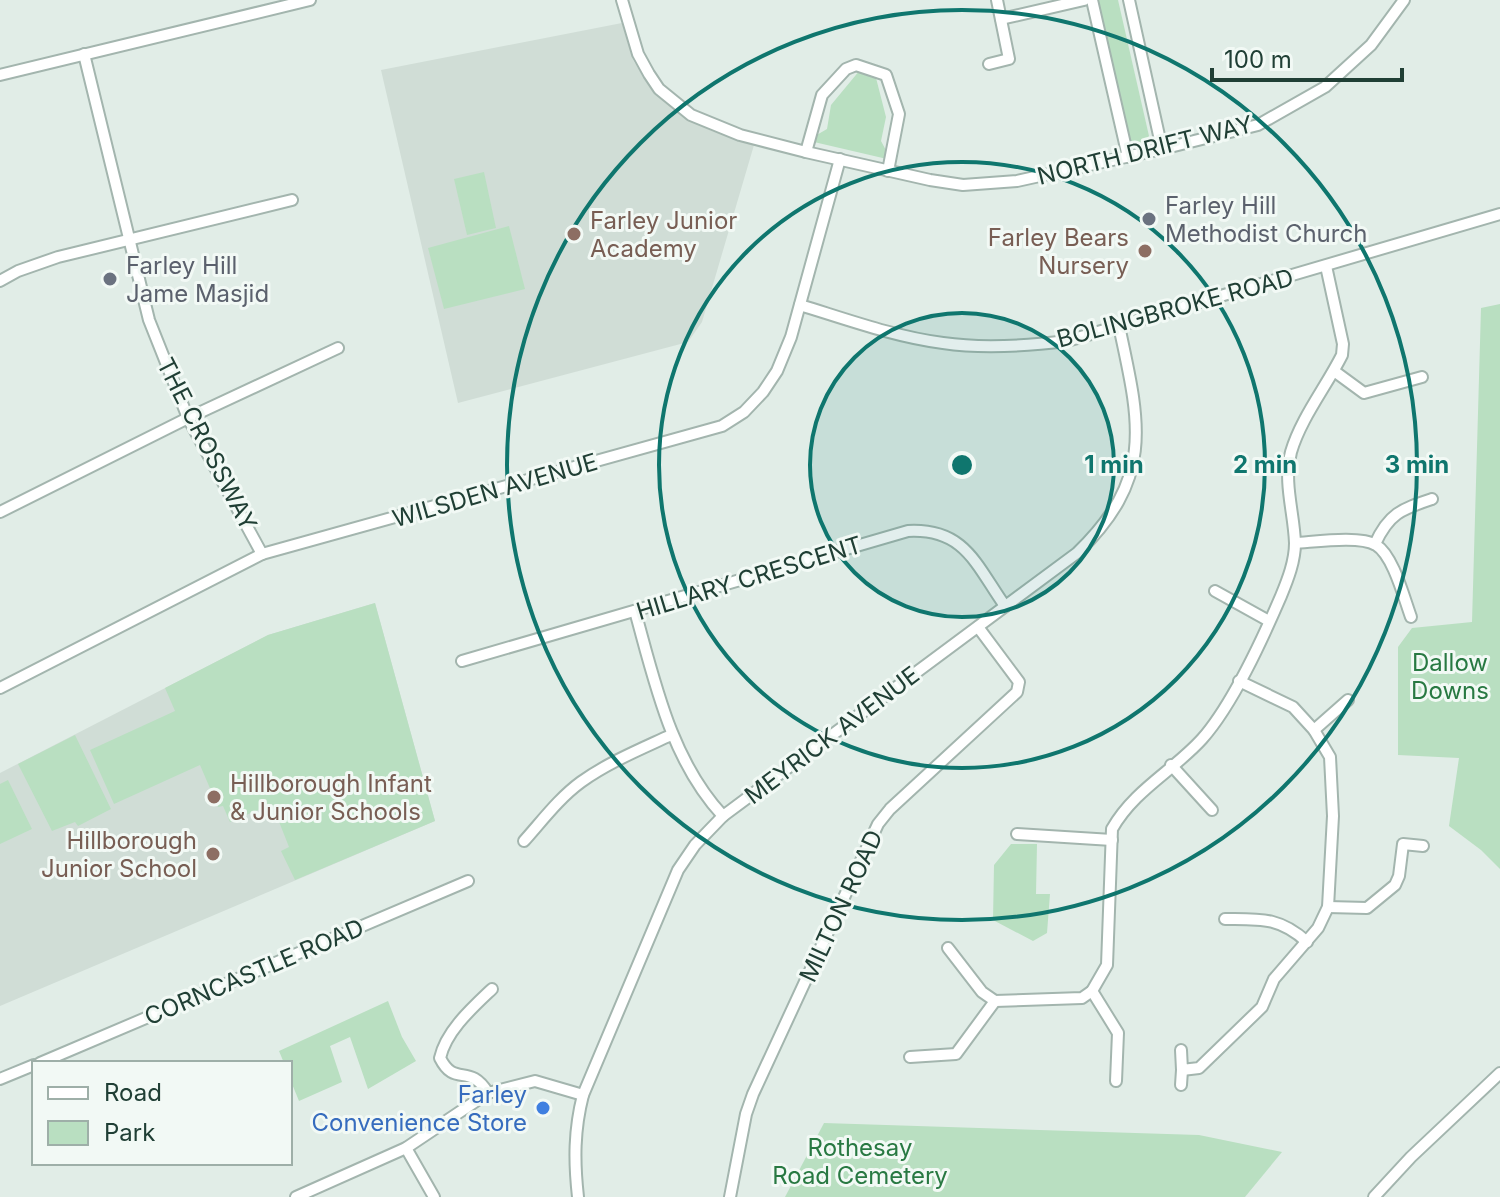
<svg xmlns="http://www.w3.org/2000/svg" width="1500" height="1197" viewBox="0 0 1500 1197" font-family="Inter,sans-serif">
	<rect width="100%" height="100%" fill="#e1ede7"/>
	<g fill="#d0ddd6">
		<polygon points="622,23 633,60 648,84 679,113 712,131 754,145 702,322 688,342 458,403 381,70"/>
		<polygon points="375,603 435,821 0,1006 0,773 268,635"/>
	</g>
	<g fill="#b9dfc1">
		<polygon points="1095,0 1118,0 1149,136 1144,144 1138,146 1127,140"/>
		<polygon points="860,70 875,74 886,117 881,141 888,154 887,159 814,142 815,136 827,129 831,105"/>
		<polygon points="484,172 496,228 467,235 454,179"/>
		<polygon points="509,226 525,289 444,309 428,248"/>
		<polygon points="1500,304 1500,869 1481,850 1449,826 1459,758 1398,755 1398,647 1412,628 1472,622 1481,308"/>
		<polygon points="375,603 435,821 295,880 281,851 289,847 272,804 230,822 223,806 218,807 200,765 114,804 90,750 175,711 165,688 268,635"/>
		<polygon points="75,735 111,809 78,826 75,822 52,831 18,764"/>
		<polygon points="8,780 32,829 0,844 0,784"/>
		<polygon points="1011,844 1037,844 1036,894 1050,894 1047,933 1033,941 993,920 994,865"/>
		<polygon points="388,1001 402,1037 416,1061 368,1089 350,1037 330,1046 342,1082 299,1101 290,1079 290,1063 284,1063 279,1051"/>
		<polygon points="824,1123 1199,1135 1282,1152 1245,1197 785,1197"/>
	</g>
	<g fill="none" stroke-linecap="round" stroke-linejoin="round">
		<g stroke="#a3b5ae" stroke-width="14">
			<g id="street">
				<polyline points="622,0 638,54 649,74 659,89 691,115 740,135 806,152 930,180 963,185 1017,181 1162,149 1258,125 1325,87 1371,45 1404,0"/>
				<polyline points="1092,0 1128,157"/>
				<polyline points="1129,0 1162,149"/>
				<polyline points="1001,19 1084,0"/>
				<polyline points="84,54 149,320 188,418 262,554"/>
				<polyline points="989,64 1009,59 997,0"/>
				<polyline points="0,75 310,0"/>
				<polyline points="806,152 822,95 846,69 856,65 886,75 899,114 888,171"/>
				<polyline points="0,281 18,271 58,257 292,200"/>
				<path d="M800,305C846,319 895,337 943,343C984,349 1026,346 1067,341L1500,214"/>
				<polyline points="1334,371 1364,393 1422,377"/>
				<polyline points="0,512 188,418 338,348"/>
				<path d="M1295,543C1314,542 1360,535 1376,545C1393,555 1404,598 1411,617"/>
				<path d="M1375,544C1389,513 1402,509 1432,499"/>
				<polyline points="1215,591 1269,621"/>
				<path d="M635,611C655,683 671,760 723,816"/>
				<path d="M462,661L908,531C965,528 976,565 1005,606"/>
				<polyline points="0,688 262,554 722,426 744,412 763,392 777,371 791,337 840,159"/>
				<polyline points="1314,730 1348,700"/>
				<polyline points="1171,765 1212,810"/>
				<polyline points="1017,834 1112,840"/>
				<path d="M524,841C542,821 559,798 581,782C609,762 641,749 671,735"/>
				<polyline points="1328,907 1367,908 1395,885 1399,876 1403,844 1423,846"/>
				<path d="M1225,919C1260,919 1280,917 1307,942"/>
				<path d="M948,948L982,992L995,1001L1082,998L1092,991L1107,965L1112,829C1134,790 1173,771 1202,739C1233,704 1262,640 1281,596C1288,579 1295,561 1295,543C1294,512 1283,483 1291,452C1301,418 1326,387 1342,355L1343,344L1326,266"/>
				<polyline points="1092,991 1118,1033 1116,1081"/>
				<polyline points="1181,1050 1182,1070 1199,1068 1262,1007 1274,979 1318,928 1328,907 1333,816 1330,757 1314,730 1293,707 1239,681"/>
				<polyline points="910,1057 956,1054 995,1001"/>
				<polyline points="40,1063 468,881"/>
				<polyline points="0,1079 34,1065"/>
				<polyline points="1181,1085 1182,1070"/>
				<path d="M488,1093C469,1062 455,1088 440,1058C446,1031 472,1008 492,989"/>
				<polyline points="406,1148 434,1197"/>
				<polyline points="296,1197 406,1148 488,1093 535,1081 583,1095"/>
				<path d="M578,1197C574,1161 574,1130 583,1095L678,870L695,845L723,816L1077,553C1155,478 1140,423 1119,326"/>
				<polyline points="730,1197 746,1114 753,1094 878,824 890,809 1017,692 1019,682 978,627"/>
				<polyline points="1374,1197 1411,1157 1500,1073"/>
			</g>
		</g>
		<use href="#street" stroke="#fff" stroke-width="10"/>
	</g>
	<circle cx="962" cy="465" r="152" fill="#0f766e" fill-opacity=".12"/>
	<g fill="none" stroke="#0f766e" stroke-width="4">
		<circle cx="962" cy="465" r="152"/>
		<circle cx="962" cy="465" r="303"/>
		<circle cx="962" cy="465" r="455"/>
	</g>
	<g fill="#6b7280" stroke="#f2f9f5" stroke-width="3">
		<circle cx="1149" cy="219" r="8"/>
		<circle cx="110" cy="279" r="8"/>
	</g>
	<g fill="#8d6e63" stroke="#f2f9f5" stroke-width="3">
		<circle cx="574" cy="234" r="8"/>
		<circle cx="1145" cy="251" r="8"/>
		<circle cx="214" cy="797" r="8"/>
		<circle cx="213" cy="854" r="8"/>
	</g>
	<circle fill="#3f7fe0" stroke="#f2f9f5" stroke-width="3" cx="543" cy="1108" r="8"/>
	<g text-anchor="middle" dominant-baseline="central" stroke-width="6" stroke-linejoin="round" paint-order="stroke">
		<g font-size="24" fill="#203f35" stroke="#f2f9f5">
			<text transform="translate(1145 150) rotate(-14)">NORTH DRIFT WAY</text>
			<text transform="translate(1175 308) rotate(-15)">BOLINGBROKE ROAD</text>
			<text transform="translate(207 444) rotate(63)">THE CROSSWAY</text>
			<text transform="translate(495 490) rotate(-16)">WILSDEN AVENUE</text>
			<text transform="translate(749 578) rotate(-17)">HILLARY CRESCENT</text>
			<text transform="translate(832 735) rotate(-37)">MEYRICK AVENUE</text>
			<text transform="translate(841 906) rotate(-65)">MILTON ROAD</text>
			<text transform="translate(254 972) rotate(-23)">CORNCASTLE ROAD</text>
		</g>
		<g font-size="24" fill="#5b616d" stroke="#f2f9f5" text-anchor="start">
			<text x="1165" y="205">Farley Hill<tspan x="1165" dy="28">Methodist Church</tspan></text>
			<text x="126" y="265">Farley Hill<tspan x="126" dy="28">Jame Masjid</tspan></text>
		</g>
		<g font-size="24" fill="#785e54" stroke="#f2f9f5" text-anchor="start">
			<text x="590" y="220">Farley Junior<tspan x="590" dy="28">Academy</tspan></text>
			<text x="1129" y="237" text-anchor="end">Farley Bears<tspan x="1129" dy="28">Nursery</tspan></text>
			<text x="230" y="783">Hillborough Infant<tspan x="230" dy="28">&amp; Junior Schools</tspan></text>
			<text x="197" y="840" text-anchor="end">Hillborough<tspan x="197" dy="28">Junior School</tspan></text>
		</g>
		<g font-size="24" fill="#287942" stroke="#f2f9f5">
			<text x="1450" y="662">Dallow<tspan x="1450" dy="28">Downs</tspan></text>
			<text x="860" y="1147">Rothesay<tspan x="860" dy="28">Road Cemetery</tspan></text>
		</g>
		<g font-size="24" fill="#366cbe" stroke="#f2f9f5" text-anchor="end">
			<text x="527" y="1094">Farley<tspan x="527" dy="28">Convenience Store</tspan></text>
		</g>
	</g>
	<circle cx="962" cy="465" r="12" fill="#0f766e" stroke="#f2f9f5" stroke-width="4"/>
	<g font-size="24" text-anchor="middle" font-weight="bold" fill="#0f766e" stroke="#f2f9f5" stroke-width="6" stroke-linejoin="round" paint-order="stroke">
		<text x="1114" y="473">1 min</text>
		<text x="1265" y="473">2 min</text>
		<text x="1417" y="473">3 min</text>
	</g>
	<rect x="32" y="1061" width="260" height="104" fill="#f2f9f5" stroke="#9eafa8" stroke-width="2"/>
	<rect x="48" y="1087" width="40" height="12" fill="#ffffff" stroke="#9eafa8" stroke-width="2"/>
	<text x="104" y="1101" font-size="24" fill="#203f35">Road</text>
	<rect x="48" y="1121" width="40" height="24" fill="#b9dfc1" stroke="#9eafa8" stroke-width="2"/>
	<text x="104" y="1141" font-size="24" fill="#203f35">Park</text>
	<path d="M1212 68v12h190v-12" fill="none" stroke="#203f35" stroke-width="4"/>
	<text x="1224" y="68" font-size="24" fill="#203f35" stroke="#f2f9f5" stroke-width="6" paint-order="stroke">100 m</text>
</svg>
